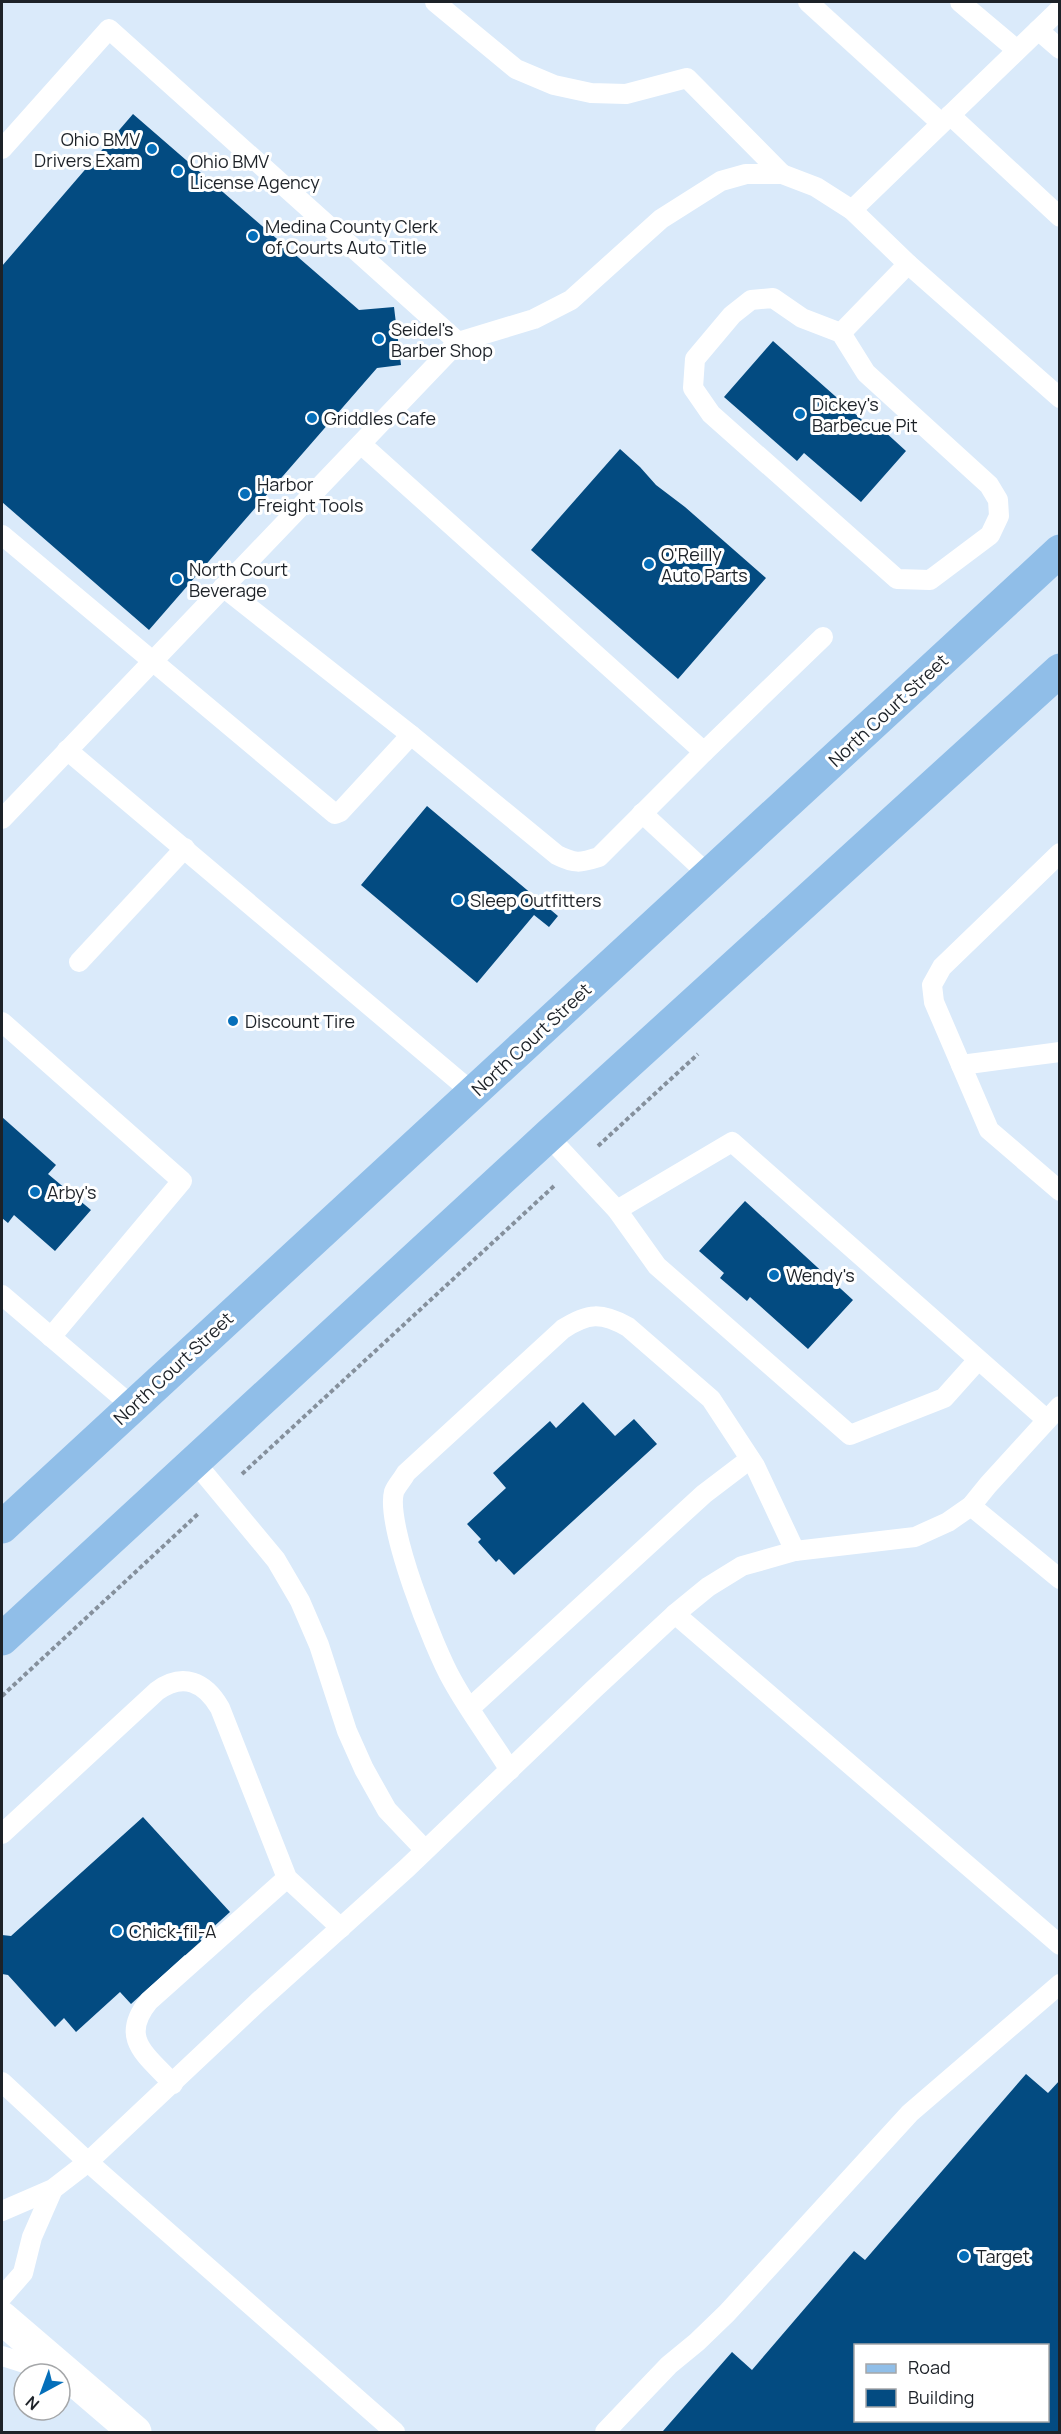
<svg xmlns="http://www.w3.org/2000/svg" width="1061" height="2434" viewBox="0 0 1061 2434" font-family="Manrope,sans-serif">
	<rect width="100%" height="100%" fill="#daeafa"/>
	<g fill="#034b81" fill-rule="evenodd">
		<polygon points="133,114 359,310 394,307 401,365 377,368 149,630 2,502 2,266"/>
		<polygon points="773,341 879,435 883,430 906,451 861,502 804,453 797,461 724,397"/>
		<polygon points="620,449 640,467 656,485 685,507 766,578 678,679 531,550"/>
		<polygon points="427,806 558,916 549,927 534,915 477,983 361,885"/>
		<polygon points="2,1117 56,1165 48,1174 91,1210 55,1251 14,1215 8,1223 2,1218"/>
		<polygon points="745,1201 853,1300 808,1349 750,1297 747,1301 720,1278 724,1273 699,1251"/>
		<polygon points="583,1402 615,1436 634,1419 657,1444 514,1575 499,1559 496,1562 478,1542 481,1539 467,1524 506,1488 493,1473 550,1421 556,1428"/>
		<polygon points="143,1817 230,1912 200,1939 204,1944 188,1958 185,1955 131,2004 120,1992 76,2032 64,2018 55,2027 8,1975 2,1974 2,1935 11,1936"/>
		<path d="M1026,2074L1048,2093L1060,2080V2432L663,2431L732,2352L752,2370L854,2251L865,2260ZM856,2346H1048V2420H856Z"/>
	</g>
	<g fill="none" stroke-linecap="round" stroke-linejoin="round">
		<g stroke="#85909c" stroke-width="4" stroke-dasharray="4.5 3" stroke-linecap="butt">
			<polyline points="598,1146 698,1054"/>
			<polyline points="242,1474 554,1186"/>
			<polyline points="2,1696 199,1513"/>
		</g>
		<g stroke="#fff" stroke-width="20">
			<polyline points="435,2 516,69 554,85 591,93 626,94 687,78 782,174"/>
			<polyline points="808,2 941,123"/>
			<polyline points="960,2 1017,50"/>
			<polyline points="1038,30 1060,49"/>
			<polyline points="950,115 1060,217"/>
			<polyline points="2,149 109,29 458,342"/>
			<polyline points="852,210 1060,9"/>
			<polygon points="773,298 802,318 841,333 866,373 989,485 998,500 999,516 990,535 930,580 897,579 711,414 693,388 695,359 732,315 751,300"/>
			<polyline points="841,333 908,264"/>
			<polyline points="361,444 704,752 823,637"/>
			<polyline points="2,535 335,814 340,812 411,735"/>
			<path d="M223,587L411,735L557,855C575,864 580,863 599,857L704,752"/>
			<polyline points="67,750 473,1093"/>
			<polyline points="642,813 709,875"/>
			<polyline points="2,819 458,342 534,319 571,300 661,219 721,181 746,174 782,174 816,187 852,210 908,264 1060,398"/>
			<polyline points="1060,853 942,967 932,985 934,1002 989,1130 1060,1191"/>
			<polyline points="79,962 185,848"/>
			<polyline points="2,1022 182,1181 51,1337"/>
			<polyline points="961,1065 1060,1052"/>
			<polyline points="548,1136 617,1210 657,1266 850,1435 944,1398 978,1360"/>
			<polyline points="617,1210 732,1142 1047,1420"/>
			<polyline points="2,1295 132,1406"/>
			<polyline points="194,1461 276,1560 300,1601 319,1645 347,1731 364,1769 387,1810 425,1850"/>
			<polyline points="971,1506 1060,1579"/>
			<polyline points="675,1614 1060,1945"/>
			<polyline points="470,1708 704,1494 750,1459"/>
			<path d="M510,1770C491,1740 469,1711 452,1680C434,1648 385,1525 394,1492C396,1486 403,1479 406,1473L563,1329C588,1313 601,1312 628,1327L711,1399L755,1466L795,1551"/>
			<path d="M2,1834L157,1691C183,1672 205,1682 220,1708L287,1878L341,1928"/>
			<polyline points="2,2082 88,2162 395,2432"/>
			<path d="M173,2084C147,2055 118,2039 149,2001L287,1878"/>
			<polyline points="2,2211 53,2189 88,2162 258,2002 407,1868 594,1689 675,1614 708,1587 742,1566 795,1551 915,1537 948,1522 971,1506 988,1485 1060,1406"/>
			<polyline points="2,2297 23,2273 32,2237 53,2189"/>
			<polyline points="2,2356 56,2373"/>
			<polyline points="605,2432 669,2365 697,2342 727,2313 910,2113 1060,1984"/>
		</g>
		<polyline stroke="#fff" stroke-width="33" points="2,2318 135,2432"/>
		<g stroke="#90bee8" stroke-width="33">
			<polyline points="2,1527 1060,551"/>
			<polyline points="2,1639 548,1136 1060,670"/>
		</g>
	</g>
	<g fill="#056fba" stroke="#fff" stroke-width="2">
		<circle cx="152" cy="149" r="6"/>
		<circle cx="178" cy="171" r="6"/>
		<circle cx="253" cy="236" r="6"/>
		<circle cx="379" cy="339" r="6"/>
		<circle cx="800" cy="414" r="6"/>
		<circle cx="312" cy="418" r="6"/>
		<circle cx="245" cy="494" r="6"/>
		<circle cx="649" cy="564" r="6"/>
		<circle cx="177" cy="579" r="6"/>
		<circle cx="458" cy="900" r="6"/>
		<circle cx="233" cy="1021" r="6"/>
		<circle cx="35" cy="1192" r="6"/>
		<circle cx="774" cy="1275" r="6"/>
		<circle cx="117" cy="1931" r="6"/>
		<circle cx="964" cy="2256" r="6"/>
	</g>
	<g text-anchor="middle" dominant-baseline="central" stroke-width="6" stroke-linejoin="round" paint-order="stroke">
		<g font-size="18" fill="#1d2228" stroke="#fff" text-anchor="start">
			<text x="140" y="139" text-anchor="end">Ohio BMV<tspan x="140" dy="21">Drivers Exam</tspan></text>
			<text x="190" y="161">Ohio BMV<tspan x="190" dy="21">License Agency</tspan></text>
			<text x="265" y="226">Medina County Clerk<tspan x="265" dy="21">of Courts Auto Title</tspan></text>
			<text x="391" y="329">Seidel's<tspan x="391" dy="21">Barber Shop</tspan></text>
			<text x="812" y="404">Dickey's<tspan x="812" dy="21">Barbecue Pit</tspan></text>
			<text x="324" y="418">Griddles Cafe</text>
			<text x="257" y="484">Harbor<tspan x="257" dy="21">Freight Tools</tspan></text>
			<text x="661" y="554">O'Reilly<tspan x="661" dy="21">Auto Parts</tspan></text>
			<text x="189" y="569">North Court<tspan x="189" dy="21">Beverage</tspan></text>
			<text x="470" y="900">Sleep Outfitters</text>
			<text x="245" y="1021">Discount Tire</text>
			<text x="47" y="1192">Arby's</text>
			<text x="786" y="1275">Wendy's</text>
			<text x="129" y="1931">Chick-fil-A</text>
			<text x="976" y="2256">Target</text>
		</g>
		<g font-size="18" fill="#1d2228" stroke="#fff">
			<text transform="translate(888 710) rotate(-43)">North Court Street</text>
			<text transform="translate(531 1039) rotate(-43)">North Court Street</text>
			<text transform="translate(173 1368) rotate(-43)">North Court Street</text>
		</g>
	</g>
	<rect width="1061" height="2434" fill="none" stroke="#1d2228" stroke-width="6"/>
	<rect x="854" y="2344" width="195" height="78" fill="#ffffff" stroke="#a5a7a9" stroke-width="1.5"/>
	<rect x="866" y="2364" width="30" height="9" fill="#90bee8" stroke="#a5a7a9" stroke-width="1.5"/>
	<text x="908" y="2374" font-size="18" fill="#1d2228">Road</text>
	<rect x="866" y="2389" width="30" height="18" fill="#034b81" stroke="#a5a7a9" stroke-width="1.5"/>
	<text x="908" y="2404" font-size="18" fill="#1d2228">Building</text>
	<g transform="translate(42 2392) rotate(221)"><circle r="28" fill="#ffffff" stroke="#a5a7a9" stroke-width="1.5"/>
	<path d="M0-4.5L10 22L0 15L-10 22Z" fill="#056fba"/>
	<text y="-9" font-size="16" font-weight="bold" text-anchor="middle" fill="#1d2228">N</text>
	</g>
</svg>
